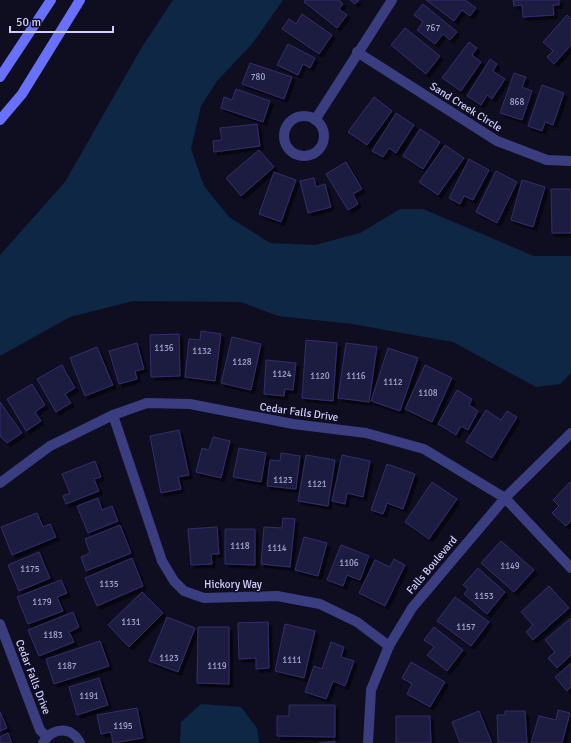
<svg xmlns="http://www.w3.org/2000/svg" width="571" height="743" viewBox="0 0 571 743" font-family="Signika,sans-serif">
	<defs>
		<filter id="shadow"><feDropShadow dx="3.5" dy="3.5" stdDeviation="0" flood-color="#0009"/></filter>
	</defs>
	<rect width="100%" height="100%" fill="#0f0e21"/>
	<g fill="#0d2745">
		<polygon points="173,0 283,0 252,44 217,81 201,106 191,149 204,186 229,217 270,243 315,245 360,233 400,209 423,209 534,256 571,256 571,373 560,384 536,387 453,342 352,324 278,316 241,302 133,301 70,317 0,356 0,255 65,182 142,47"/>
		<polygon points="201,704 241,707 257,728 259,743 180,743 181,722"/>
	</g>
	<g fill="#1f1a41" stroke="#342d6d" filter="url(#shadow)">
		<polygon points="305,0 339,0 343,4 339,9 347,15 337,28 304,2"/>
		<polygon points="350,0 359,0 355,4"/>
		<polygon points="426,0 465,0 476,8 470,16 462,10 454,21"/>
		<polygon points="513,0 559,0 559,5 553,5 554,15 523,17 522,5 514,6"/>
		<polygon points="423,4 457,32 450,40 443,34 435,44 417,30 423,22 414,15"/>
		<polygon points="302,14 332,35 319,54 282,29 289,19 296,24"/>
		<polygon points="567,15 571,19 571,45 554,64 547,57 553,51 543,42"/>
		<polygon points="405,28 440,56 426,74 391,45"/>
		<polygon points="469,42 477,48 472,55 481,62 461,91 442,78"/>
		<polygon points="288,44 315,58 310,68 303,64 298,75 277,65"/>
		<polygon points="490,59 497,64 493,71 505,79 492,99 487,95 481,105 467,96"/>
		<polygon points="250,63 292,77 284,99 242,84"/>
		<polygon points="514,73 526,77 522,87 532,91 522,120 500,113"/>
		<polygon points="542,85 564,93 553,125 545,122 542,131 528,126"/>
		<polygon points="236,89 270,101 263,122 221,108 224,97 232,100"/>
		<polygon points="374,97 392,111 367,145 348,132"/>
		<polygon points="396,113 414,125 396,153 389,148 383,157 372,151"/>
		<polygon points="257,124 260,146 214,152 213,141 222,140 220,128"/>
		<polygon points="420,129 440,142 423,169 403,156"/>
		<polygon points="445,145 464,158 438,195 419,182"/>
		<polygon points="259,150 274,167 241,196 226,178"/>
		<polygon points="469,159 489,170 473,200 464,196 460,204 449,198"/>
		<polygon points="346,162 362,189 353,194 358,204 348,210 326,174"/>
		<polygon points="496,171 517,182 497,223 476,212"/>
		<polygon points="274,172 296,180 281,222 259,214"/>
		<polygon points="314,178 316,187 325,184 331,207 308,213 300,181"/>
		<polygon points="522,180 545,187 533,227 511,220"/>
		<polygon points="551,189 571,189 571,233 552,233"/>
		<polygon points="201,331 221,334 215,381 185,377 189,339 200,340"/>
		<polygon points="179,334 180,376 151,377 150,335"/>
		<polygon points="232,337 261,344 251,390 221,383"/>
		<polygon points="306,340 337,343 333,401 302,398"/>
		<polygon points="137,343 144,369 135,371 137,379 119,384 109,351"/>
		<polygon points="346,343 377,347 369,402 338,398"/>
		<polygon points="97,347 113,385 85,396 70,358"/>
		<polygon points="388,348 418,358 400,411 371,401"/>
		<polygon points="266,360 296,363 293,390 285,389 284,396 264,394"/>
		<polygon points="62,365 75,388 65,394 71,403 56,412 37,379"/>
		<polygon points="425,365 452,378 432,422 405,409"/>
		<polygon points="32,384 45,405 35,412 41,421 26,431 7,399"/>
		<polygon points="457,390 472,399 469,405 478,411 468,430 461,426 456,435 438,424"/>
		<polygon points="0,402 22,433 7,443 0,436"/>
		<polygon points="486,410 501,420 507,411 517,417 492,458 466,442"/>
		<polygon points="179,430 189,475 178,477 181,489 161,493 150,436"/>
		<polygon points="213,437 230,441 221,478 196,472 202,448 209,450"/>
		<polygon points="239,448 266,453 261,482 233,477"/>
		<polygon points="281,453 300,456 296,489 267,486 270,460 280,461"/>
		<polygon points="306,455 335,460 328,506 298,501"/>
		<polygon points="342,455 370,461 363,497 347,493 345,504 332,501"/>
		<polygon points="95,461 101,477 94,479 99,491 66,504 63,496 70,493 62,474"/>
		<polygon points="387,464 415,474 403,509 387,503 383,514 371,510"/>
		<polygon points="571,481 571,521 566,526 552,513 559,506 553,500"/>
		<polygon points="432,482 457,499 429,539 405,522"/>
		<polygon points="98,498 102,510 112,506 118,521 88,533 77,506"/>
		<polygon points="37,513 43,527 50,524 56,537 12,555 1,527"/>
		<polygon points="283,518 295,519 290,567 261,564 264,527 282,528"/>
		<polygon points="120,525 131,553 86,571 81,557 90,553 85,539"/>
		<polygon points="217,527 219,554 211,554 212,564 191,565 188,529"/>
		<polygon points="225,529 255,529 255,565 225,564"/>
		<polygon points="304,537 327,543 318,576 295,570"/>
		<polygon points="501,541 534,570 514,592 481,563"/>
		<polygon points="341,545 369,556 360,580 347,575 343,586 327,580"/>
		<polygon points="39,552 50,578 19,591 8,565"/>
		<polygon points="132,558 143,586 97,606 85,578"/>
		<polygon points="394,559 405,565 385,606 359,593 375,560 390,567"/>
		<polygon points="478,568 505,592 487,614 464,594 468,589 463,585"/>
		<polygon points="61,580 67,593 57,597 63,611 28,624 17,597"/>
		<polygon points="549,586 569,608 533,640 526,632 533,625 521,612"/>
		<polygon points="142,592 163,613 129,647 108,625"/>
		<polygon points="455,597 489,622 471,646 437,621"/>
		<polygon points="73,612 79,627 69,632 74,642 39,656 28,630"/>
		<polygon points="167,617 195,628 178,672 149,661"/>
		<polygon points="571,618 571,655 557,668 548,658 555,652 545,640"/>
		<polygon points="268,622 269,668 256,669 256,658 239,659 238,623"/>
		<polygon points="285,624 315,631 304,678 275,671"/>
		<polygon points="198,627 229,627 229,684 197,683"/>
		<polygon points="434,627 463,650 447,671 427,655 434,647 424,640"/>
		<polygon points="100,641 109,666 54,684 46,659"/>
		<polygon points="331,642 344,647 341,657 354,661 345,686 333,681 326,699 305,692 314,666 322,669"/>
		<polygon points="411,662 445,682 430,707 407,694 412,684 402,678"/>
		<polygon points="571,663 571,687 567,691 555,677"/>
		<polygon points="99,678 108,705 77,715 69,687"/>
		<polygon points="289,705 335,705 335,737 277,736 277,716 289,716"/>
		<polygon points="137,708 143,738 113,743 111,732 101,734 97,715"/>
		<polygon points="558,710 570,713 562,743 531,743 539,716 556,720"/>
		<polygon points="479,711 492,743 460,743 452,722"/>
		<polygon points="505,711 525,711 527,743 498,743 497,715 505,715"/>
		<polygon points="0,712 7,728 0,731"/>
		<polygon points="396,716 430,716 431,743 396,743"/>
		<polygon points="8,733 12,743 0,743 0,737"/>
		<polygon points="335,741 335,743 319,743"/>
	</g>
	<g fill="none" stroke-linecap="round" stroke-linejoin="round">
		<g stroke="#3a3d7f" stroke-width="10">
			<polyline points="357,52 497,141 547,160 571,161"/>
			<circle cx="304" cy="136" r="20"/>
			<polyline points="315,120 392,0"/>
			<polyline points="113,415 162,561 174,581 184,591 204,598 277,596 320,604 357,622 389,646"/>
			<polyline points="0,483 50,446 113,415 147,403 190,404 293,424 366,433 424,449 505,498 571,568"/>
			<polyline points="0,624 40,730 47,737"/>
			<path d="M43,743C52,727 72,726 80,743"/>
			<polyline points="368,743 371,690 389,646 412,608 505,498 571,433"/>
		</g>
		<g stroke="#6870fc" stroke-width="10">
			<polyline points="0,77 51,0"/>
			<polyline points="0,120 22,94 80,0"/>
		</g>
	</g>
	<g text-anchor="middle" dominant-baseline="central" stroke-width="3" stroke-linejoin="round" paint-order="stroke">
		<g font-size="9" fill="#a4a2cf">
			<text x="433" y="28">767</text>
			<text x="258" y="77">780</text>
			<text x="517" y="102">868</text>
			<text x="164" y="348">1136</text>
			<text x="202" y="351">1132</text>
			<text x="242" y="362">1128</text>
			<text x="282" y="374">1124</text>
			<text x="320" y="376">1120</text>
			<text x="356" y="376">1116</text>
			<text x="393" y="382">1112</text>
			<text x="428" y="393">1108</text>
			<text x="283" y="480">1123</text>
			<text x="317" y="484">1121</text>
			<text x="240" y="546">1118</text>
			<text x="277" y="548">1114</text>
			<text x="349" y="563">1106</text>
			<text x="510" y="566">1149</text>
			<text x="30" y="569">1175</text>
			<text x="109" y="584">1135</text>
			<text x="484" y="596">1153</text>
			<text x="42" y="602">1179</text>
			<text x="131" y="622">1131</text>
			<text x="466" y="627">1157</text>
			<text x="53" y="635">1183</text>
			<text x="169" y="658">1123</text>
			<text x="292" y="660">1111</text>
			<text x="67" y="666">1187</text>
			<text x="217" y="666">1119</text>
			<text x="89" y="696">1191</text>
			<text x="123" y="726">1195</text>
		</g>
		<g font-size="11" fill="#d0cffe" stroke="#0f0e21">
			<text transform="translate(466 107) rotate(32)">Sand Creek Circle</text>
			<text transform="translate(299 412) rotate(8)">Cedar Falls Drive</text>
			<text transform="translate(432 565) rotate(-50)">Falls Boulevard</text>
			<text x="233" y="584">Hickory Way</text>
			<text transform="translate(33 677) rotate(69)">Cedar Falls Drive</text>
		</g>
	</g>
	<path d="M10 26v6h103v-6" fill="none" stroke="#d0cffe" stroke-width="2"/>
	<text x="16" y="26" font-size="12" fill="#d0cffe" stroke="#0f0e21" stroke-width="3" paint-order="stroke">50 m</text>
</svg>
